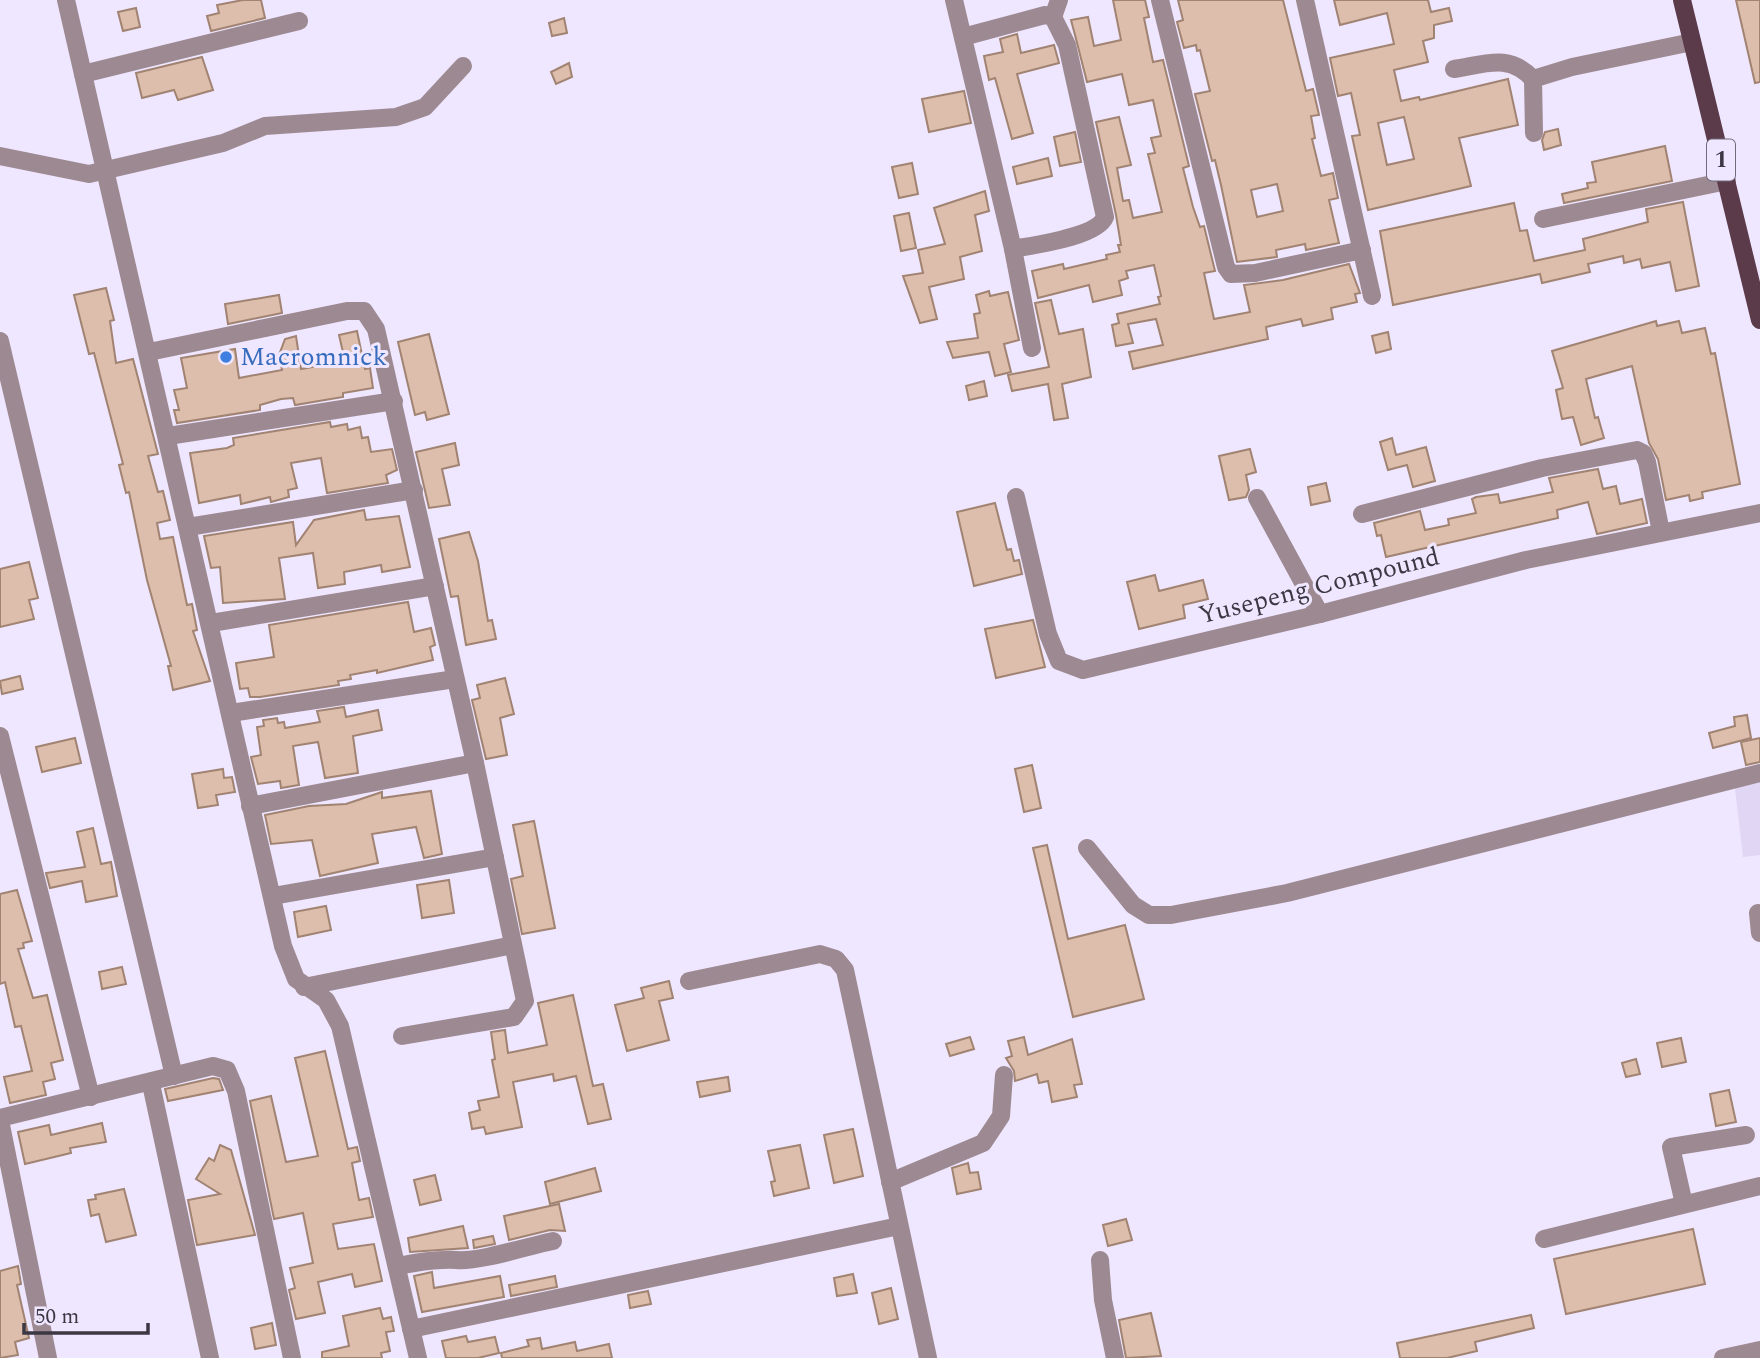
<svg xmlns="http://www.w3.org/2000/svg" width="1760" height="1358" viewBox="0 0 1760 1358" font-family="Spectral,serif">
	<rect width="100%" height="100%" fill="#efe6ff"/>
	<polygon fill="#e2d6f5" points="1760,774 1760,855 1743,857 1734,780"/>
	<g fill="#ddbdab" stroke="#a18372" stroke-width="2" fill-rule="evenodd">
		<polygon points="243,0 261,0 265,18 211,31 207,16 219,13 217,5"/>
		<polygon points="1113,0 1145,0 1149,17 1144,18 1153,62 1163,60 1189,166 1183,168 1193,207 1200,227 1204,226 1215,271 1204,273 1214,319 1250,312 1244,285 1283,280 1349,264 1360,293 1355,294 1357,302 1331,308 1333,319 1303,326 1301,319 1266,327 1268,339 1133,369 1129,352 1163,345 1156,319 1128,324 1133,343 1116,346 1112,325 1119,323 1117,314 1160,304 1158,297 1161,296 1154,265 1126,271 1128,278 1119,281 1122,295 1093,302 1089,285 1038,298 1032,271 1063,264 1064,269 1107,259 1106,255 1120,252 1118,245 1121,245 1116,215 1096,122 1119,117 1131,165 1117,168 1123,201 1129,200 1133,218 1162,212 1148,154 1155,153 1151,138 1161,136 1153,100 1129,105 1122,74 1087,82 1075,35 1071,20 1088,17 1094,46 1121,40"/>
		<path d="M1178,0H1283L1306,91L1313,89L1319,115L1311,116L1315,138L1312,139L1321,176L1333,173L1338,198L1329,200L1339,243L1306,250L1305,244L1276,250L1277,257L1237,262L1221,185L1215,160L1212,161L1195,94L1210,91L1200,50L1197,51L1196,45L1184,48L1177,22L1183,20ZM1277,184L1283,211L1257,217L1251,190Z"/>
		<path d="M1334,0H1428L1431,12L1449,8L1452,21L1434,25V38L1423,41L1428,62L1394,70L1401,101L1419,97L1420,100L1508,79L1518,125L1459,138L1471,186L1368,210L1352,136L1360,135L1351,93L1338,96L1330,58L1394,44L1387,13L1340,25ZM1404,117L1414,159L1387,165L1378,123Z"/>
		<polygon points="1736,0 1760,0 1760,82 1755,83"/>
		<polygon points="136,8 140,27 123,31 118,12"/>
		<polygon points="564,18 567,33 552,36 549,23"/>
		<polygon points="1017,34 1021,53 1054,45 1059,63 1017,74 1033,133 1012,139 995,78 989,80 984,56 1003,52 1000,39"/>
		<polygon points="202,57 213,90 178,100 174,90 142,98 136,73"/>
		<polygon points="569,63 572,77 556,84 551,72"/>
		<polygon points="964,91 971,123 929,132 922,99"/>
		<polygon points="1558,129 1561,145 1544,150 1542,140 1545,132"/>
		<polygon points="1075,132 1081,162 1060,166 1054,137"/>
		<polygon points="1665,146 1672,181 1564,203 1562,194 1588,188 1587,183 1596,182 1592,162"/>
		<polygon points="1048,158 1052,176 1017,184 1013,167"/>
		<polygon points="912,163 918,194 899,198 892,167"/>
		<polygon points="985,191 989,211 975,215 982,251 960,257 964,279 929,287 937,319 920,323 903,276 923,273 918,250 945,244 934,208"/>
		<polygon points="1683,202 1699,286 1676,291 1670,262 1642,268 1640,259 1624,263 1623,256 1588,264 1590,272 1542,283 1540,274 1393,305 1380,231 1514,203 1520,231 1527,230 1534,261 1585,250 1583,239 1648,222 1646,209"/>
		<polygon points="909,213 916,248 901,251 894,216"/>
		<polygon points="106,288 114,320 110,321 116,363 133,359 158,454 148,456 158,492 163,491 170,520 157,523 160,539 173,537 187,605 192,604 197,630 193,631 210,681 173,690 168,666 171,666 147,580 129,492 126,493 119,465 123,464 94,353 89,354 74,295"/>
		<polygon points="989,291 990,296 1008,292 1019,340 1004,344 1011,372 995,376 989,352 953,358 947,342 978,338 974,314 980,313 976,295"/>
		<polygon points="279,295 282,313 228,324 225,304"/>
		<polygon points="1051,300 1059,334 1083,329 1091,377 1062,384 1068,418 1054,420 1048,384 1012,391 1008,375 1049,367 1035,303"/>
		<polygon points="1656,321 1657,326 1679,321 1682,333 1705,328 1711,354 1715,353 1740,484 1702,492 1703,498 1690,501 1689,495 1666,500 1658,459 1649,443 1632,366 1586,379 1595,418 1598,417 1604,438 1581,445 1573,417 1562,419 1556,390 1563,388 1552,351"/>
		<polygon points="357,331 365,369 370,368 373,388 343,393 343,397 295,405 293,398 281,399 260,405 260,410 177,423 174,410 179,410 174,390 187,388 181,358 235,349 239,378 282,370 279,355 285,339 296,336 301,369 345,361 339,335"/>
		<polygon points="1388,332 1391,349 1376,353 1372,336"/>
		<polygon points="429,334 449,414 427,420 425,412 415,415 398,342"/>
		<polygon points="984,381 987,396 969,400 966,386"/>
		<polygon points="330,422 331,427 347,424 348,430 360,427 362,438 368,437 371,452 392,449 397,470 386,475 388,483 327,493 321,458 291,463 297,488 288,490 289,497 271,502 270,497 241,504 240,495 199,503 190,453 227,448 234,445 233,438"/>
		<polygon points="1392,438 1396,455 1426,447 1435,481 1413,487 1407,465 1388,470 1380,442"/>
		<polygon points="455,443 459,465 442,469 450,505 429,508 416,452"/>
		<polygon points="1250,449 1256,472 1246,475 1249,490 1246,497 1229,500 1219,456"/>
		<polygon points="1598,469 1603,489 1616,486 1620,504 1642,499 1647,523 1597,534 1588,502 1557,510 1558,518 1386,557 1381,535 1377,536 1374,523 1420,511 1425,530 1449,525 1448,519 1476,513 1472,499 1476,497 1498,494 1500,503 1553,492 1549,478"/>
		<polygon points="1326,483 1330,501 1311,505 1308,487"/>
		<polygon points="995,503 1007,550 1011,549 1014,561 1019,560 1022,574 974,586 957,512"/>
		<polygon points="364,510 366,520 399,516 410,567 382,572 381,565 344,572 345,584 318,588 313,553 279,558 285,599 223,603 220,567 211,568 204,536 293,522 296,545 314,520"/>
		<polygon points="469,532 478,561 488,621 492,620 496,639 466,645 458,596 451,597 439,539"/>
		<polygon points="29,562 38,598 29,600 34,619 0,627 0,569"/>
		<polygon points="1155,575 1159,591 1203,580 1208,599 1183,605 1185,618 1139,629 1127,582"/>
		<polygon points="408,602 414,632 431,628 435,645 430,647 433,660 377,673 377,670 350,675 351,679 338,681 339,685 260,697 250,697 248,688 240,689 236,663 274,657 269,625"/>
		<polygon points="1033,620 1045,667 996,678 985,629"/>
		<polygon points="20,676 23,689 2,694 0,681"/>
		<polygon points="505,678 514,714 500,718 507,755 486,759 472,700 480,698 477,685"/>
		<polygon points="344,707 346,717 378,710 382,730 353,736 358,773 325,778 318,742 293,746 299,785 281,788 280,781 258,784 251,757 261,755 257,727 264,726 263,720 277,718 278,723 284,722 285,728 320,722 317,711"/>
		<polygon points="1747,715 1751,738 1713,748 1709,733 1735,726 1734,717"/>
		<polygon points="75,738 81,763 42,772 36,747"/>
		<polygon points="1760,738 1760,762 1746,765 1741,742"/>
		<polygon points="1032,765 1041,808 1024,812 1015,769"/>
		<polygon points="223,769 224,778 232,777 235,792 216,795 218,805 198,808 192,774"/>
		<polygon points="431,791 442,854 424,858 416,827 372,834 378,863 320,876 312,840 271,844 265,815 309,806 346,804 382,792 382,798"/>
		<polygon points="534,821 555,928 522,934 511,879 523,876 513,825"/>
		<polygon points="93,828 101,864 111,862 117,896 86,902 82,881 50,888 46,873 85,867 77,832"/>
		<polygon points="1047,845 1068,939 1125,925 1144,999 1073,1017 1033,848"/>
		<polygon points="449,880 454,913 422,918 417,885"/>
		<polygon points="17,890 32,941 23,943 24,948 18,949 33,998 47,995 63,1060 51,1063 55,1079 43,1082 46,1095 10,1103 4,1077 32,1071 21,1026 15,1027 5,982 0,984 0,894"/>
		<polygon points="326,906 331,930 298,937 294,912"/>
		<polygon points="122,967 126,984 102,989 99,972"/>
		<polygon points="669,981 673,998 659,1001 669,1040 627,1051 615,1005 644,998 641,988"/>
		<polygon points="573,995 593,1086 603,1084 611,1119 588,1124 576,1076 554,1081 553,1074 513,1082 522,1127 486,1134 484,1127 472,1129 469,1113 480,1110 478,1101 499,1097 492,1060 495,1059 491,1032 505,1030 508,1053 547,1045 538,1003"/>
		<polygon points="970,1037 974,1049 950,1056 946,1044"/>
		<polygon points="1024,1037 1028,1055 1072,1039 1082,1084 1074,1085 1077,1097 1052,1102 1048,1081 1039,1083 1037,1074 1015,1081 1014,1071 1006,1058 1012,1056 1008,1041"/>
		<polygon points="1681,1038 1686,1062 1662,1067 1657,1043"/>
		<polygon points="325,1051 348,1149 357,1147 360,1161 352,1163 359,1200 369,1198 373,1217 333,1224 338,1249 374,1244 382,1281 355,1287 352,1274 318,1282 325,1313 296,1319 289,1290 295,1288 290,1268 313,1263 303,1213 274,1219 250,1101 271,1096 286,1162 318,1156 295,1058"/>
		<polygon points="1636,1059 1640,1074 1626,1077 1622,1063"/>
		<polygon points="728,1077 730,1091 700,1097 697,1082"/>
		<polygon points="213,1078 219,1079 223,1090 168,1101 165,1089"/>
		<polygon points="1729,1090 1736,1122 1716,1126 1710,1094"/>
		<polygon points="102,1123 106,1142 70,1148 71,1153 25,1164 18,1132 49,1125 51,1135"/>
		<polygon points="853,1129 863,1176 834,1183 824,1135"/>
		<polygon points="220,1145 231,1150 255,1235 197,1245 188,1200 220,1194 196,1179 209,1158 214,1161"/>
		<polygon points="800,1145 809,1188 774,1196 771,1182 775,1181 768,1151"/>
		<polygon points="968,1163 970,1173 978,1172 981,1189 957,1194 952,1168"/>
		<polygon points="595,1168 601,1191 550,1204 545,1182"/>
		<polygon points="435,1175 441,1200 420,1205 414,1180"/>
		<polygon points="124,1189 136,1235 106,1242 99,1214 91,1216 88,1200 96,1199 95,1195"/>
		<polygon points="559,1204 565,1231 550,1230 509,1240 504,1216"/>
		<polygon points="1126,1219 1132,1240 1108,1246 1103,1225"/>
		<polygon points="463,1226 468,1248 410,1252 408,1238"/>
		<polygon points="1693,1229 1705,1284 1566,1314 1554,1259"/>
		<polygon points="493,1236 495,1244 474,1248 473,1240"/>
		<polygon points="18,1266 21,1284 17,1285 29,1338 15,1342 18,1355 0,1358 0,1271"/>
		<polygon points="432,1272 434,1288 500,1276 504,1297 422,1312 414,1276"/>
		<polygon points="853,1274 857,1293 837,1296 834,1278"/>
		<polygon points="555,1276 557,1287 511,1296 509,1285"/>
		<polygon points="891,1288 898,1319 879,1324 872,1293"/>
		<polygon points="648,1291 651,1304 630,1308 628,1295"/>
		<polygon points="380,1308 383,1319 391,1317 394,1331 386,1332 390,1351 381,1353 382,1358 322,1358 322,1352 349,1346 343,1316"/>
		<polygon points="1151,1313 1161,1356 1126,1358 1119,1320"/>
		<polygon points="1531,1315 1534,1328 1475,1342 1477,1351 1447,1358 1400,1358 1397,1343"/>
		<polygon points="272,1323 276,1345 255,1349 251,1328"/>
		<polygon points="466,1336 468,1342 495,1337 499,1353 478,1358 446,1358 442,1341"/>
		<polygon points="540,1338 542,1349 575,1342 577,1351 609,1344 612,1358 502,1358 501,1353 529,1346 527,1340"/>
	</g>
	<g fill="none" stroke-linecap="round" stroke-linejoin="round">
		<g stroke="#9d8991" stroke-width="18">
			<polyline points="66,0 283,946 296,979 326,1000 340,1026 418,1358"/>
			<polyline points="954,0 1013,249 1032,348"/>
			<polyline points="1160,0 1226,267 1231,274 1255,273 1362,250"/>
			<polyline points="1305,0 1372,296"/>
			<polyline points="1053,17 1059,0"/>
			<path d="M963,37L1045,15L1053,17L1067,45L1105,217C1097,237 1034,245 1013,249"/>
			<path d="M1454,69C1486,64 1509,53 1533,79"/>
			<polyline points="83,74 299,21"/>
			<polyline points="1534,133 1533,79 1572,67 1692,42"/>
			<polyline points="0,156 89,174 223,143 265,126 396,117 425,107 463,66"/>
			<polyline points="1543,219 1727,181"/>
			<polyline points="0,341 174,1076"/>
			<polyline points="149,352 347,311 364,311 376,329 475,763 525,1001 514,1017 402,1036"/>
			<polyline points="168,436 394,401"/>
			<polyline points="1016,497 1048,634 1059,661 1083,670 1320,614 1526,560 1760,513"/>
			<polyline points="1257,498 1320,614"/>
			<polyline points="1362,514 1542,468 1637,450 1643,453 1647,462 1661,532"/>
			<polyline points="188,527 414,490"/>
			<polyline points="211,623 435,586"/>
			<polyline points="231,713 455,679"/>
			<polyline points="0,736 91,1097"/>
			<polyline points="250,806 475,763"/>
			<polyline points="1087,848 1133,905 1149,915 1171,915 1287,893 1760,773"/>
			<polyline points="273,896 495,857"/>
			<polyline points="1758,913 1760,933"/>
			<polyline points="689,981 820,954 836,959 845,970 928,1358"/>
			<polyline points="304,987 513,945"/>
			<polyline points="151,1084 210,1358"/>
			<polyline points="0,1118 213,1066 227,1070 236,1091 292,1358"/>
			<polyline points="0,1120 48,1358"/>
			<polyline points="890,1182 983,1143 1001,1116 1004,1075"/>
			<polyline points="1684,1204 1671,1147 1746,1135"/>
			<polyline points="1544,1239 1760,1186"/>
			<polyline points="1100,1260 1103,1300 1115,1358"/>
			<path d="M398,1266C418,1262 436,1259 456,1260C480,1262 528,1246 553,1241"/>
			<polyline points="411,1329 899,1226"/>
			<polyline points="1723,1358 1760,1350"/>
		</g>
		<polyline stroke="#5b3a49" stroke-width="18" points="1682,0 1760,320"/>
	</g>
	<circle fill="#3f7fe0" stroke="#efe6ff" stroke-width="2.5" cx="226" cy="357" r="7"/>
	<g text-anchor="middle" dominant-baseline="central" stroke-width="6" stroke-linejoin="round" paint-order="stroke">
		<rect fill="#efe6ff" stroke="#716c7b" stroke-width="2" x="1707" y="139.5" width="28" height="41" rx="5"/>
		<g font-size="24" font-weight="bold" fill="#3b3743">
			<text x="1721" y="160">1</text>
		</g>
		<g font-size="26" fill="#366cbe" stroke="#efe6ff" text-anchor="start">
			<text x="240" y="357">Macromnick</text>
		</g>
		<g font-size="26" fill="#3b3743" stroke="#efe6ff">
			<text transform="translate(1319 586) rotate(-14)">Yusepeng Compound</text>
		</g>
	</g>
	<path d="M24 1323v10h124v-10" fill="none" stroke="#3b3743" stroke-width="3.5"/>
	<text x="35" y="1323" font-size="21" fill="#3b3743" stroke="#efe6ff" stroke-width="5" paint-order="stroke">50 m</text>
</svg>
